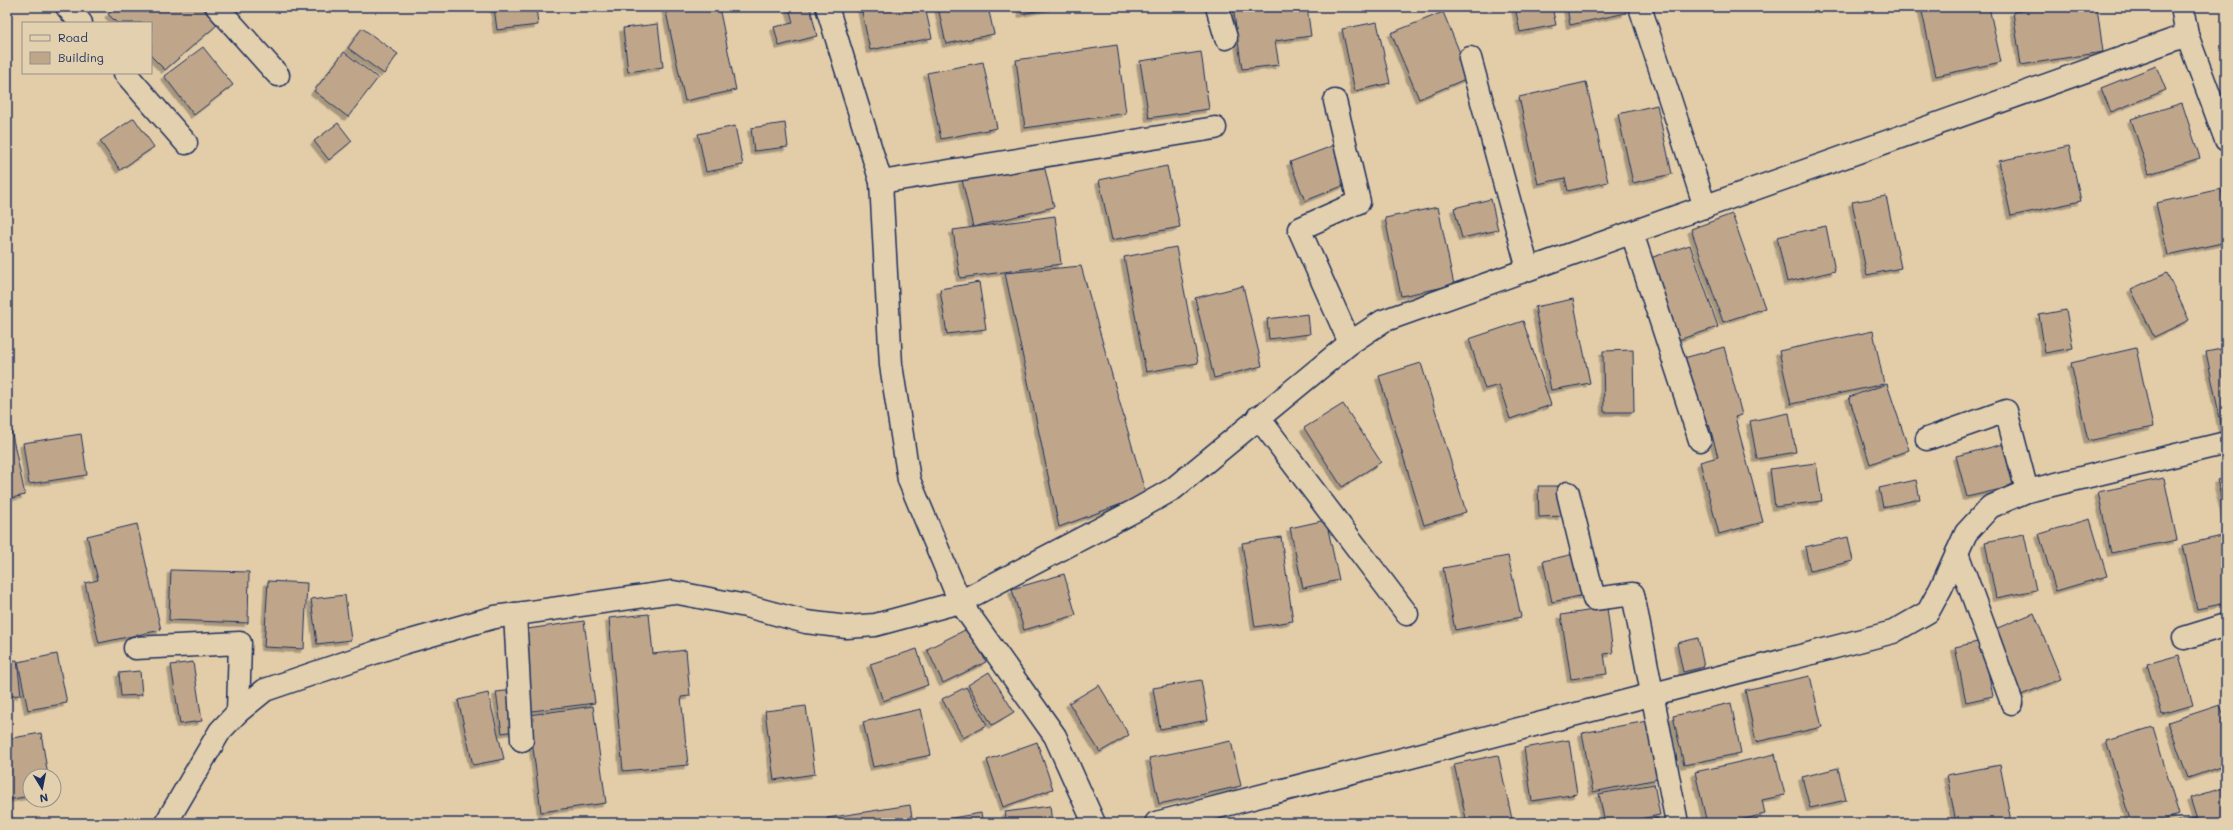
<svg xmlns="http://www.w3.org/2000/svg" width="2233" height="830" viewBox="0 0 2233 830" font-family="Mali,sans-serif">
	<defs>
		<filter id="shadow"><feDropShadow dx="-3.5" dy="3.5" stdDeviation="0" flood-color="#0004"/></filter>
	</defs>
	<rect width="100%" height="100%" fill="#e3cda9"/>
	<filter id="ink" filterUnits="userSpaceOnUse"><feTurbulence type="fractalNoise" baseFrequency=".025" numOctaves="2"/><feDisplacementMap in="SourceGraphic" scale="8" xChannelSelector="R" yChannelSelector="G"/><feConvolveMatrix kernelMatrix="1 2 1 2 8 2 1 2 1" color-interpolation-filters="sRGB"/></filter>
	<g filter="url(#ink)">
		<g fill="#bfa68b" stroke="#1b2f5e" filter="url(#shadow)">
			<polygon points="120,7 202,7 217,25 165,70 151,56 151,23 117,23 108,14"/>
			<polygon points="494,7 536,7 538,25 497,30"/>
			<polygon points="665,7 719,7 736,90 685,101"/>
			<polygon points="789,7 810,7 817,36 779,46 774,27 793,23"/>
			<polygon points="861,7 925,7 932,38 870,50"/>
			<polygon points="938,7 988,7 994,34 946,44"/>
			<polygon points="1020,7 1053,7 1022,14"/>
			<polygon points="1233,7 1307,7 1311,36 1275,41 1279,65 1242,69"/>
			<polygon points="1515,7 1552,7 1556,25 1520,32"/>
			<polygon points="1567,7 1625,7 1626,13 1570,25"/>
			<polygon points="1921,7 1989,7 2001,62 1936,76"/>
			<polygon points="2047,7 2097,7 2103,52 2021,65 2013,12"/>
			<polygon points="1443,12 1470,77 1419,99 1391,33"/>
			<polygon points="1377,22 1390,83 1355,91 1342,29"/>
			<polygon points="658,24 663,67 628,72 623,28"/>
			<polygon points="362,28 398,54 384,74 348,48"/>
			<polygon points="1117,45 1126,113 1025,128 1016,60"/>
			<polygon points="203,47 233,85 194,115 164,76"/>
			<polygon points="344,52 378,78 348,117 314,91"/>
			<polygon points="1201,52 1209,109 1149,118 1140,61"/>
			<polygon points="983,62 997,128 941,139 927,73"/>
			<polygon points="2156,66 2166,90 2111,112 2101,88"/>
			<polygon points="1586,82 1608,182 1568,191 1565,178 1538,184 1519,97"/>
			<polygon points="2182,103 2200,158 2149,174 2131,119"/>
			<polygon points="1657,105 1672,174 1633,183 1618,114"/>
			<polygon points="134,118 154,147 120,170 100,141"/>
			<polygon points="338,123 352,141 329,160 314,141"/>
			<polygon points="785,123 788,147 754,151 751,128"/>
			<polygon points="735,126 743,165 706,172 698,134"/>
			<polygon points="1335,145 1350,183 1305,201 1290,162"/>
			<polygon points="2069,146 2081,201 2011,216 1999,161"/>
			<polygon points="1043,161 1054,207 973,227 962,180"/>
			<polygon points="1167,166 1180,227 1112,240 1099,180"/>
			<polygon points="2221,189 2226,210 2226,242 2168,255 2156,203"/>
			<polygon points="1886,196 1901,268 1867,275 1852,202"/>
			<polygon points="1491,199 1498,230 1462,238 1454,208"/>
			<polygon points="1438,207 1454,285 1401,296 1385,218"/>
			<polygon points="1732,214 1765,308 1723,322 1691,229"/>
			<polygon points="1055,216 1061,264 960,278 953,230"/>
			<polygon points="1826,226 1835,271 1787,282 1777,237"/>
			<polygon points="1690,245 1718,327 1678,340 1650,258"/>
			<polygon points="1176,247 1198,363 1146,372 1124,257"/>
			<polygon points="1081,266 1146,495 1059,527 1005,273"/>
			<polygon points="2167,273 2189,320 2154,337 2131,289"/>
			<polygon points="979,282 986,329 947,334 940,289"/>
			<polygon points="1243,286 1262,366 1214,378 1195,298"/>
			<polygon points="1573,299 1590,383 1551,390 1535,307"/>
			<polygon points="2066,310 2073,348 2045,353 2039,315"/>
			<polygon points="1308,314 1310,334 1269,339 1267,319"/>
			<polygon points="1523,321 1551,405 1510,419 1499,385 1485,389 1469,339"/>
			<polygon points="1873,331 1884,384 1791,404 1779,351"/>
			<polygon points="1724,347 1742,415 1735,417 1763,522 1719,534 1700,462 1718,457 1709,424 1703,426 1684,358"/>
			<polygon points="2136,348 2153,427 2088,441 2071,363"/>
			<polygon points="2226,348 2226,432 2223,433 2206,352"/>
			<polygon points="1633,350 1634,412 1604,412 1603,351"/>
			<polygon points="1421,363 1466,512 1424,525 1379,376"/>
			<polygon points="1887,384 1909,450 1870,464 1849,397"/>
			<polygon points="1343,404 1381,462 1342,487 1304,428"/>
			<polygon points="1789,413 1796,452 1757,459 1750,421"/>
			<polygon points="7,425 10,425 25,495 7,499"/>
			<polygon points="81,434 87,475 29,484 23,443"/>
			<polygon points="2004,444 2014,486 1967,497 1956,456"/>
			<polygon points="1816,463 1822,501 1775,507 1770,469"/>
			<polygon points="2164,478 2177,540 2111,553 2098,492"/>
			<polygon points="2226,478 2226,517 2217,480"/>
			<polygon points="1916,480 1920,499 1883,507 1879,488"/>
			<polygon points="1538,486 1561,486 1562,516 1539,517"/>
			<polygon points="2090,519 2107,576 2056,591 2039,534"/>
			<polygon points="1326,520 1339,580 1303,588 1290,528"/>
			<polygon points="137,524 161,630 99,643 85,583 98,580 87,536"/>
			<polygon points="2024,534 2036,590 1996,598 1985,542"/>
			<polygon points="2226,535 2226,603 2197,609 2183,545"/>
			<polygon points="1281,537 1293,621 1255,627 1242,543"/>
			<polygon points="1848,537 1853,561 1810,571 1805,547"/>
			<polygon points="1574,554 1584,595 1552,602 1543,561"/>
			<polygon points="1508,556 1521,617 1455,630 1443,568"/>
			<polygon points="171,570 249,572 248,623 169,620"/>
			<polygon points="1064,574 1076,615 1024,630 1012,589"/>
			<polygon points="268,581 307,583 304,649 264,647"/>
			<polygon points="345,595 351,640 317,644 311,599"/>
			<polygon points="1607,608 1613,653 1604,654 1607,674 1571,679 1561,615"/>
			<polygon points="2034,613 2061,679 2021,695 1995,629"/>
			<polygon points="649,614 653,654 686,650 690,696 681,697 688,765 623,771 609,618"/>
			<polygon points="584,621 595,703 532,711 520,630"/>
			<polygon points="969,628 986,662 943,683 927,649"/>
			<polygon points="1698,638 1704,667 1683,672 1677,643"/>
			<polygon points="1982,641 1993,696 1966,702 1955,647"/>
			<polygon points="917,649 928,685 883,701 870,664"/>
			<polygon points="57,654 67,703 28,710 18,662"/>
			<polygon points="2179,655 2193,705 2162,714 2147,664"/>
			<polygon points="17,660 21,695 7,696 7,661"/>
			<polygon points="193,662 202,721 180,724 171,665"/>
			<polygon points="140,671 142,695 121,696 119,673"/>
			<polygon points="989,672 1014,712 992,725 968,685"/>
			<polygon points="1810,676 1822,727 1756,742 1745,690"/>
			<polygon points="1201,680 1208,720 1160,729 1153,688"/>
			<polygon points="1099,685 1129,735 1100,752 1069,703"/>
			<polygon points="966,687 987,725 963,738 942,699"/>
			<polygon points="514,690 520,730 502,733 496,692"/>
			<polygon points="488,693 504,759 473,765 458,700"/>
			<polygon points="1731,703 1741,753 1684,765 1673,716"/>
			<polygon points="2220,705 2226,721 2226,765 2188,778 2168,722"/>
			<polygon points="593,706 606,803 541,812 529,715"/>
			<polygon points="806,706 815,774 774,780 765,711"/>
			<polygon points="921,709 931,755 873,767 863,722"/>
			<polygon points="1647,721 1658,779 1593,792 1582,733"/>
			<polygon points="2153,727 2179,815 2152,823 2131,823 2106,741"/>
			<polygon points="41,733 48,776 30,776 30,796 7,800 7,739"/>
			<polygon points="1569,740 1577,794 1532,801 1524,748"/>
			<polygon points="1231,741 1241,786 1159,804 1149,758"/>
			<polygon points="1037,742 1053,789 1003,807 987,760"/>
			<polygon points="1775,754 1785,795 1762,800 1765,814 1727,823 1707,823 1695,772"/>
			<polygon points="1498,755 1512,819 1494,823 1467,823 1454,764"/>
			<polygon points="2000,765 2011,821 1956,823 1947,775"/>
			<polygon points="1838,768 1846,800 1810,808 1802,777"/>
			<polygon points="1654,784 1660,815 1619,823 1605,823 1599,794"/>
			<polygon points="2226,787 2226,823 2198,823 2190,798"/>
			<polygon points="910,805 913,823 828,823 827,818"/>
			<polygon points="1050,806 1052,823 1007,823 1005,812"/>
			<polygon points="10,808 13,823 7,823 7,809"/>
			<polygon points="981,813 983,823 929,823 929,822"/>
			<polygon points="1658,818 1659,823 1637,823"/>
			<polygon points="2195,818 2196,823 2170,823"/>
		</g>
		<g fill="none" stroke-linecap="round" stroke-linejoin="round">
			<g stroke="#1b2f5e" stroke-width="25">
				<g id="minor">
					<polyline points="67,7 81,23"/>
					<polyline points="217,7 278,75"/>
					<polyline points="827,7 881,182 891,365 909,480 960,602 1055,736 1094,823"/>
					<polyline points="1217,7 1226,38"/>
					<polyline points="1640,7 1705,207"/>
					<polyline points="2182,7 2187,35 2226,140"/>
					<polyline points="1470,58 1528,269"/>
					<polyline points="125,73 186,143"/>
					<polyline points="1335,101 1359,202 1299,229 1350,343"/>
					<polyline points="881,182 1215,128"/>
					<polyline points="1632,233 1700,440"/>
					<polyline points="1258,417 1407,614"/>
					<polyline points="1927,439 2006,411 2027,491"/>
					<polyline points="1568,493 1594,599 1633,594 1677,823"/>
					<polyline points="1957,553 2012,703"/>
					<polyline points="515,614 522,740"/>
					<polyline points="2184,638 2226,625"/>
					<polyline points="135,648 240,643 238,712"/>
					<polyline points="166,823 220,731 238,712 265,690 403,643 495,617 673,592 746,606 806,622 847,627 875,625 960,602 1136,510 1173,489 1350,343 1383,321 2187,35"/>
					<polyline points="1156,823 1893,632 1928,612 1941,588 1966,533 1990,507 2027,491 2226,443"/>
				</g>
			</g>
			<use href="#minor" stroke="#e3d0ae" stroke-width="22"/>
		</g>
	</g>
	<rect width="2233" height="830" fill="none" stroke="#e3d0ae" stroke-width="24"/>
	<rect x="12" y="12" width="2209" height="806" fill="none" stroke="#1b2f5e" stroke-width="1.5" filter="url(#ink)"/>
	<rect x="22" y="22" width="130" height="52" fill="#e3d0ae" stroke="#93908e"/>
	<rect x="30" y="35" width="20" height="6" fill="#e3d0ae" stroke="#93908e"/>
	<text x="58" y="42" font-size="12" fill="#1b2f5e">Road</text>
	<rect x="30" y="52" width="20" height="12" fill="#bfa68b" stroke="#93908e"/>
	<text x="58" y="62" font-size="12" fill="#1b2f5e">Building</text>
	<g transform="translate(42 788) rotate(170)"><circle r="19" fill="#e3d0ae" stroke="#93908e"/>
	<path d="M0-3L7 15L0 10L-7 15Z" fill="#1b2f5e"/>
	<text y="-6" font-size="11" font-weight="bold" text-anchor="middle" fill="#1b2f5e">N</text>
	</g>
</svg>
